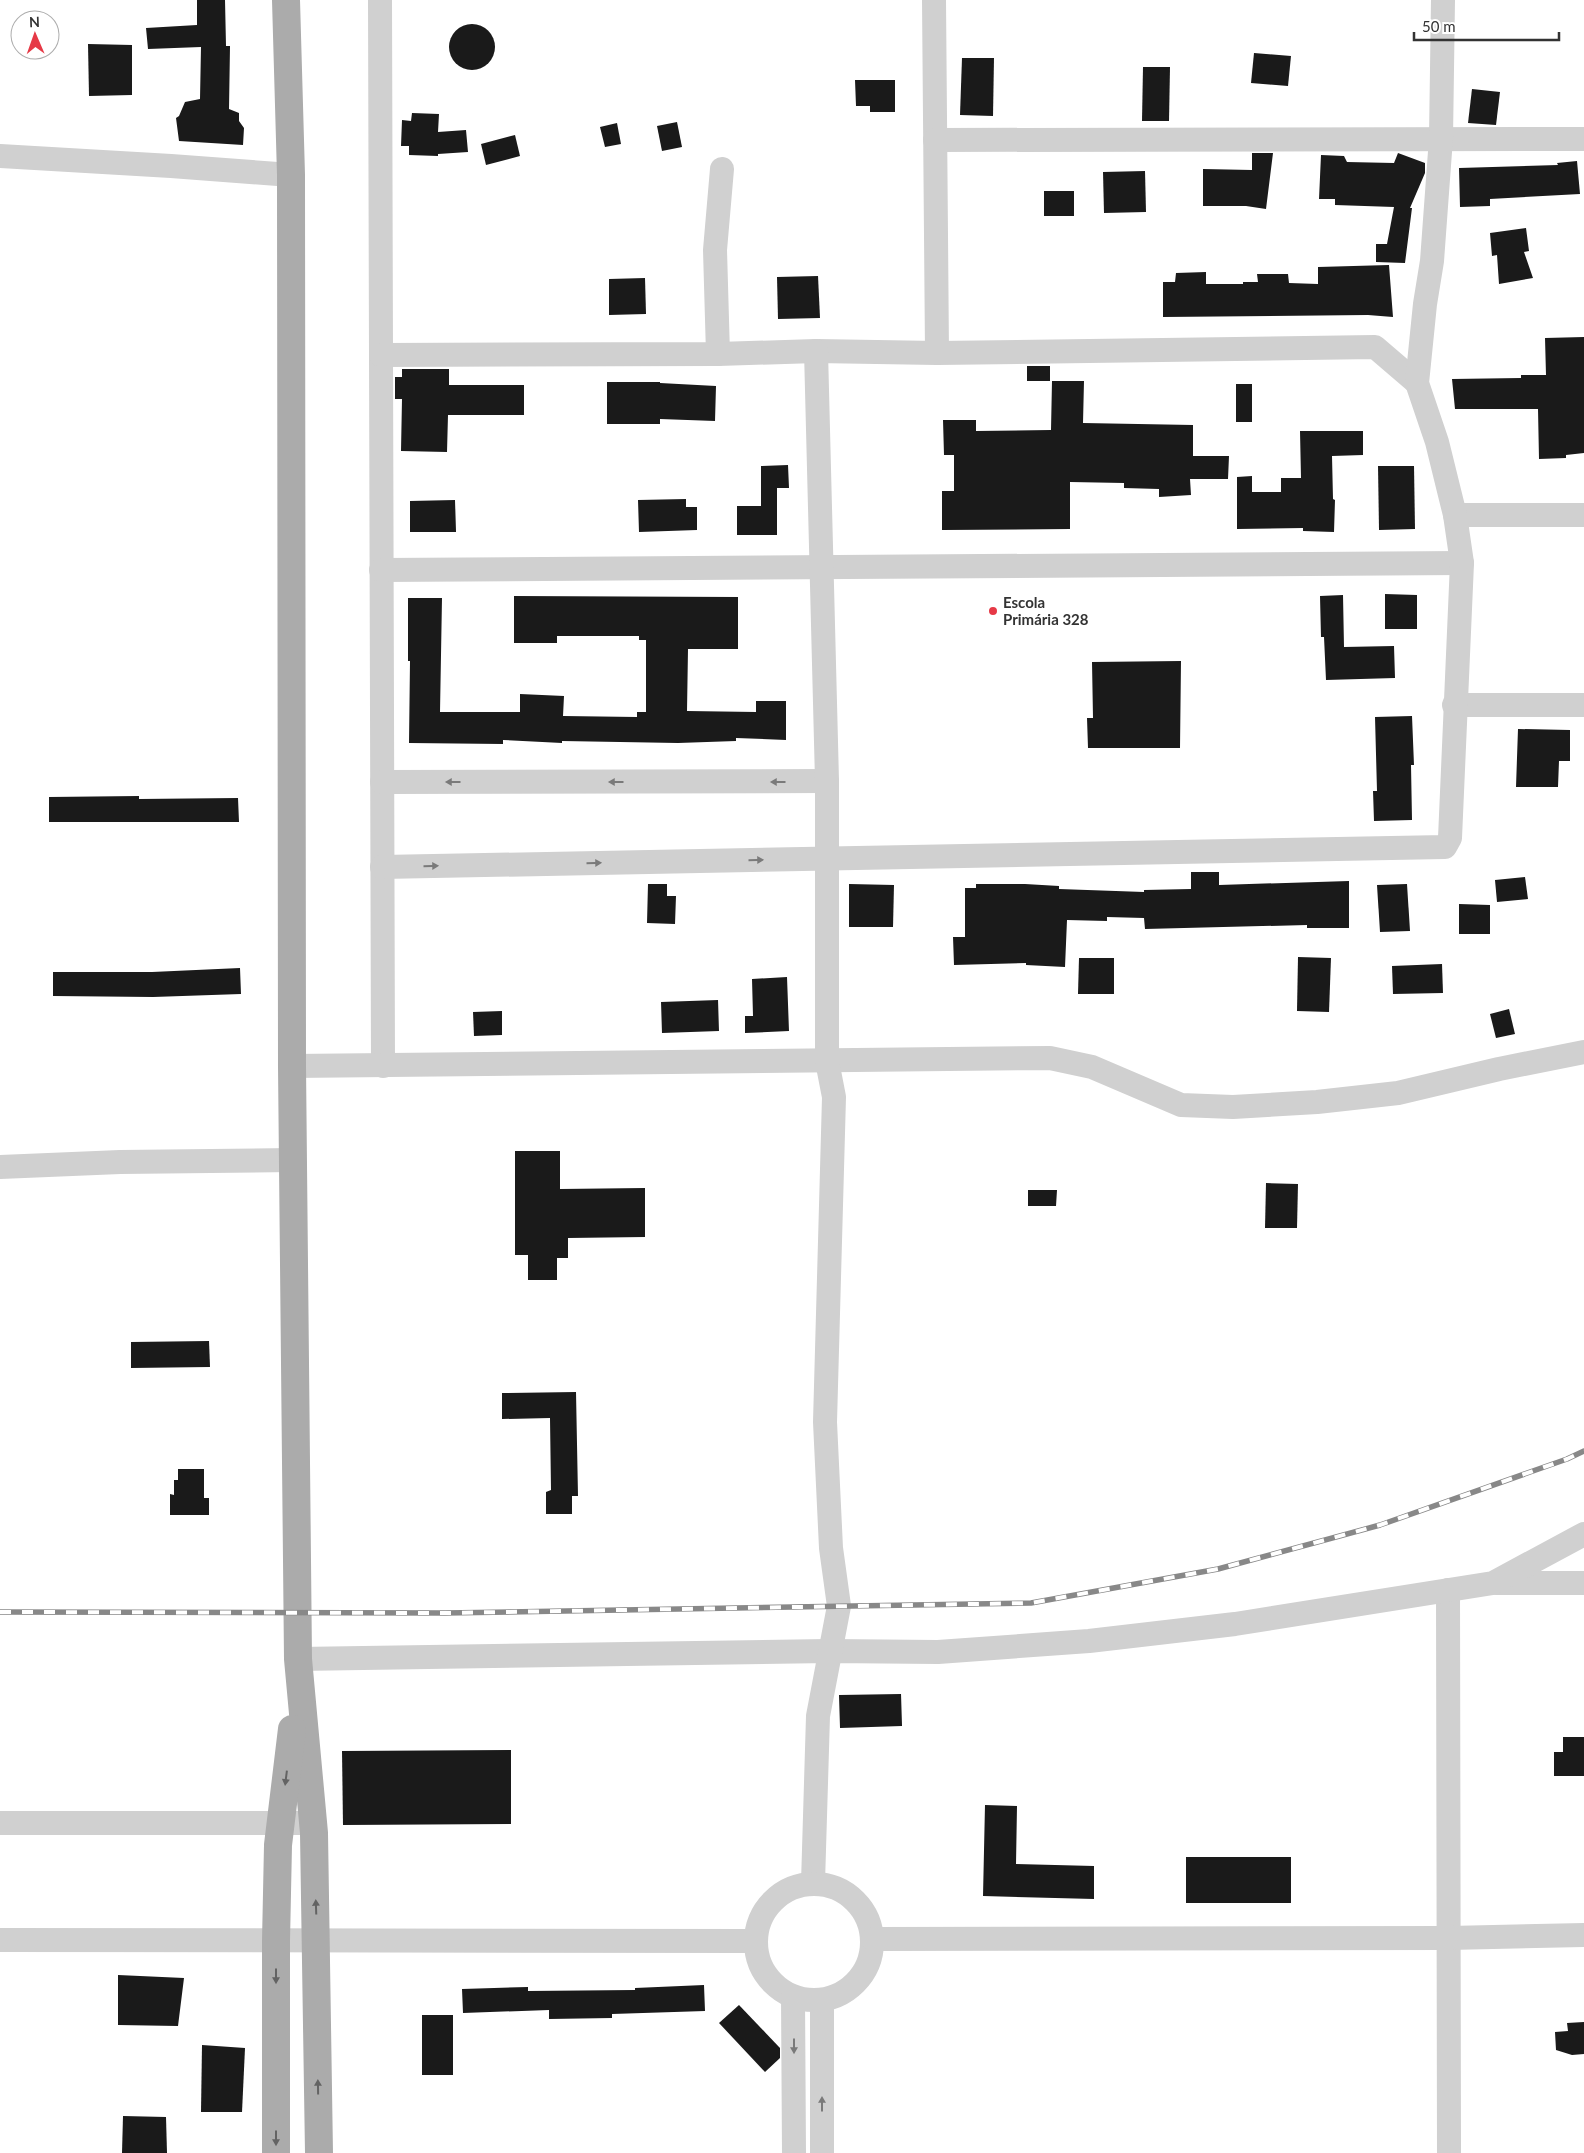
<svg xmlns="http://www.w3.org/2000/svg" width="1584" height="2153" viewBox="0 0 1584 2153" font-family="Lato,sans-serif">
	<rect width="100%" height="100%" fill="#fff"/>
	<g fill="#1a1a1a">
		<polygon points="197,0 225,0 226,46 230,46 229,109 239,113 239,121 244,128 243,145 179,141 176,118 179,116 185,102 200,99 201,47 148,49 146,28 197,25"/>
		<circle cx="472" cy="47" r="23"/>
		<polygon points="88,44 132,45 132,95 89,96"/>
		<polygon points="1254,53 1291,56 1288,86 1251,83"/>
		<polygon points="962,58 994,58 993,116 960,115"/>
		<polygon points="1143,67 1170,67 1169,121 1142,121"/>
		<polygon points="855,80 895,80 895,112 870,112 870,106 856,106"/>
		<polygon points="1472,89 1500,92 1496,125 1468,123"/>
		<polygon points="412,113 439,114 438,132 466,130 468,152 438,154 438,156 409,155 409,146 401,146 402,120 411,121"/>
		<polygon points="677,122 682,147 662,151 657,126"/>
		<polygon points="617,123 621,144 605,147 600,127"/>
		<polygon points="515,135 520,156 486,165 481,144"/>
		<polygon points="1252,153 1273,153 1266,209 1246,206 1203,206 1203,169 1252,170"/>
		<polygon points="1398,153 1425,163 1425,173 1410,208 1412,208 1405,263 1376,262 1376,244 1387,244 1394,207 1335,205 1335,199 1319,199 1321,155 1344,156 1347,162 1394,163"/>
		<polygon points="1577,161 1580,194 1490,199 1490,206 1460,207 1459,168 1558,165 1557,163"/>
		<polygon points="1145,171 1146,212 1104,213 1103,172"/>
		<rect x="1044" y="191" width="30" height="25"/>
		<polygon points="1526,228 1529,251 1524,252 1533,278 1499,284 1497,255 1492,256 1490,233"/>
		<polygon points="1389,265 1393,317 1368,315 1163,317 1163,282 1175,282 1176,273 1206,272 1206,284 1243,284 1243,282 1258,282 1257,274 1288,274 1289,283 1318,284 1318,267"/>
		<polygon points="818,276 820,318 778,319 777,277"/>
		<polygon points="645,278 646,314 609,315 609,279"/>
		<polygon points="1584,337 1584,453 1566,455 1566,458 1539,459 1538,409 1455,409 1452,379 1521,378 1521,375 1546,375 1545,338"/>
		<rect x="1027" y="366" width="23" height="15"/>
		<polygon points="402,369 449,369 449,385 524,385 524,415 448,415 447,452 401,451 402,399 395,399 395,377 402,377"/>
		<polygon points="1052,381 1084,381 1083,423 1193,425 1193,456 1229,456 1228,479 1190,479 1191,495 1159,497 1159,489 1124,488 1124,483 1070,482 1070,529 942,530 942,491 954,491 954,455 944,455 943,420 976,420 976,431 1051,430"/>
		<polygon points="607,382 660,382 660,383 716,386 715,421 660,419 660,424 607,424"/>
		<rect x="1236" y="384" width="16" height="38"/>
		<polygon points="1300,431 1363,431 1363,455 1332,456 1333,499 1335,500 1334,532 1303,531 1303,528 1237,529 1237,477 1252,476 1252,492 1281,492 1281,478 1301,478"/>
		<polygon points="788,465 789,488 777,488 777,535 737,535 737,506 761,506 761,466"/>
		<polygon points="1378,466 1414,466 1415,529 1379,530"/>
		<polygon points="686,499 686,507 697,507 697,530 639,532 638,500"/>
		<polygon points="455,500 456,532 410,532 410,501"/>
		<polygon points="1385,594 1417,595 1417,629 1385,629"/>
		<polygon points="1343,595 1344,647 1394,646 1395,678 1326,680 1324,637 1321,637 1320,596"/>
		<polygon points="514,596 738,597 738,649 688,649 687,711 756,712 756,701 786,701 786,740 736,738 736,741 678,743 562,741 562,743 503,740 503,744 409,743 410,661 408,661 408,598 442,598 440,712 520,712 520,694 564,696 563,716 637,717 637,712 646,712 646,640 639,640 639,636 557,636 557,643 514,643"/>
		<polygon points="1181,661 1180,748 1088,748 1087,718 1093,718 1092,662"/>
		<polygon points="1412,716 1414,765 1411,765 1412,820 1374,821 1373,791 1377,791 1375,717"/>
		<polygon points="1518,729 1570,730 1570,761 1559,761 1558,787 1516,787"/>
		<polygon points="139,796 139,799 238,798 239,822 49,822 49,797"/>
		<polygon points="1191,872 1219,872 1219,885 1349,881 1349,928 1307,928 1307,925 1145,929 1144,918 1107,917 1107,921 1067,920 1065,967 1026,965 1026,963 954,965 953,937 965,937 965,888 976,888 976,884 1025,884 1059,886 1059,889 1144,892 1144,890 1191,889"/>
		<polygon points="1525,877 1528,899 1497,902 1495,880"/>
		<polygon points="648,884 667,884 667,896 676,896 675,924 647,923"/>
		<polygon points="849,884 894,885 893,927 849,927"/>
		<polygon points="1407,884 1410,931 1380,932 1377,885"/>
		<polygon points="1459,904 1490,905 1490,934 1459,934"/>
		<polygon points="1298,957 1331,958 1329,1012 1297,1011"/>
		<polygon points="1079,958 1114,958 1114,994 1078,994"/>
		<polygon points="1442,964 1443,993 1393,994 1392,966"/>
		<polygon points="240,968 241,994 153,997 53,996 53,972 152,972"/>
		<polygon points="787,977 789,1031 745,1033 745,1016 753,1016 752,979"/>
		<polygon points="718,1000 719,1031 662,1033 661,1002"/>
		<polygon points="1509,1009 1515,1034 1496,1038 1490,1014"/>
		<polygon points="502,1011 502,1035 474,1036 473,1012"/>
		<polygon points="515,1151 560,1151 560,1189 645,1188 645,1237 568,1238 568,1258 557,1258 557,1280 528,1280 528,1255 515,1255"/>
		<polygon points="1266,1183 1298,1184 1297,1228 1265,1228"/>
		<polygon points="1028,1190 1057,1190 1056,1206 1028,1206"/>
		<polygon points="209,1341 210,1367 131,1368 131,1342"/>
		<polygon points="576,1392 578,1496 572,1496 572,1514 546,1514 546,1492 551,1490 550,1418 502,1419 502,1393"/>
		<polygon points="178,1469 204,1469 204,1498 209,1498 209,1515 170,1515 170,1494 174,1495 174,1480 178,1480"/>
		<polygon points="901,1694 902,1726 840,1728 839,1695"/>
		<polygon points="1563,1737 1584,1737 1584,1776 1554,1776 1554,1752 1563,1752"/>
		<polygon points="511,1750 511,1824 343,1825 342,1751"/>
		<polygon points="985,1805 1017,1806 1016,1864 1094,1866 1094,1899 983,1896"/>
		<rect x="1186" y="1857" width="105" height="46"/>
		<polygon points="118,1975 184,1978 178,2026 118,2025"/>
		<polygon points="704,1985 705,2011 612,2014 612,2018 549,2019 549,2010 463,2013 462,1989 528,1987 528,1991 635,1990 635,1988"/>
		<polygon points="739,2005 780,2048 780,2058 765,2072 719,2023"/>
		<rect x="422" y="2015" width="31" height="60"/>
		<polygon points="1584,2022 1584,2054 1572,2055 1556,2050 1555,2032 1568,2031 1567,2023"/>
		<polygon points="202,2045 245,2048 242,2112 201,2112"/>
		<polygon points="123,2116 166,2117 167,2153 122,2153"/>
	</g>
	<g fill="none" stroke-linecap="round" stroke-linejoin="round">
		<g stroke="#d0d0d0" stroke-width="24">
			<polyline points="380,0 383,1066"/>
			<polyline points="934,0 937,353"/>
			<polyline points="935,140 1584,139"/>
			<polyline points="0,156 171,166 291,175"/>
			<polyline points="718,354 715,250 722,169"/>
			<polyline points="381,355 718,354 816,351 937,353 1375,347 1417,383"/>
			<polyline points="1455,515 1584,515"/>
			<polyline points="381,570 1462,563"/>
			<polyline points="1454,705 1584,705"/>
			<polyline points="382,782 827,781"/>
			<polyline points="382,867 1445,847 1450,838 1462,563 1455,515 1437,442 1417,383 1425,304 1432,261 1441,138 1443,0"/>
			<polyline points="292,1066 1050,1058 1092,1067 1181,1105 1233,1107 1317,1102 1398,1093 1499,1069 1584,1052"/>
			<polyline points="0,1167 120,1162 293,1160"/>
			<polyline points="1496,1583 1584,1583"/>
			<polyline points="1448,1590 1449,2153"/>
			<polyline points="298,1659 829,1651 938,1652 1089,1641 1235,1624 1493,1583 1584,1534"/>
			<polyline points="0,1823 313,1823"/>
			<polyline points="813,1883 818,1716 839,1606 831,1548 825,1422 834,1097 827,1061 827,781 816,351"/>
			<circle cx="814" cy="1942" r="58"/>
			<polyline points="873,1939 1449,1938 1584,1935"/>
			<polyline points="0,1940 754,1941"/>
			<polyline points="793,1997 794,2153"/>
			<polyline points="822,2000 822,2153"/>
		</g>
		<g stroke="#ababab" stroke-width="28">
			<polyline points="286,0 291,175 292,1066 298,1659 314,1833 319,2153"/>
			<polyline points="276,2153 276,1941 278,1845 292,1729"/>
		</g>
		<g stroke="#888" stroke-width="5.5">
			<polyline id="rail" points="0,1612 445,1613 1031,1603 1218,1569 1380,1525 1567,1459 1584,1451"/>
		</g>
		<use href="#rail" stroke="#fff" stroke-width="4" stroke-dasharray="11" stroke-linecap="butt"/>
	</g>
	<defs><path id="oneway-solid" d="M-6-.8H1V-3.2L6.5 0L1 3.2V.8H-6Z" transform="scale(1.25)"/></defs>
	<g fill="#7a7a7a">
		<use href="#oneway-solid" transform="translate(453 782) rotate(180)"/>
		<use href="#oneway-solid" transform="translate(616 782) rotate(180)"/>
		<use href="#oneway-solid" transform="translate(778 782) rotate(180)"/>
		<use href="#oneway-solid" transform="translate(756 860) rotate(-1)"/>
		<use href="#oneway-solid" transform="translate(594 863) rotate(-1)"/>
		<use href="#oneway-solid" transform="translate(431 866) rotate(-1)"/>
		<use href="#oneway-solid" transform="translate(794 2046) rotate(90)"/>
		<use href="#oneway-solid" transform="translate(822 2104) rotate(-90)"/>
	</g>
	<g fill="#636363">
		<use href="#oneway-solid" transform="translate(286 1778) rotate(97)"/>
		<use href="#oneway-solid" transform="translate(316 1907) rotate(-92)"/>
		<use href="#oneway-solid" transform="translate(276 1976) rotate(90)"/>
		<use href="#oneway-solid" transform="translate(318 2087) rotate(-91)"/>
		<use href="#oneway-solid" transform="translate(276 2138) rotate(90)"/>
	</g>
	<circle fill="#e63946" stroke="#fff" stroke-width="2" cx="993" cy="611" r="5"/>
	<g text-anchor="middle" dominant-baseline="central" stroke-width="5" stroke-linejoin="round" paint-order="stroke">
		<g font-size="15" font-weight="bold" fill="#333" stroke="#fff" text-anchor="start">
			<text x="1003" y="602">Escola<tspan x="1003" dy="17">Primária 328</tspan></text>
		</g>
	</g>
	<g transform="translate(35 35) rotate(358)"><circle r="24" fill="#ffffff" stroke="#adadad"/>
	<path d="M0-4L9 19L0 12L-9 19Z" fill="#e63946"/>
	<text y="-8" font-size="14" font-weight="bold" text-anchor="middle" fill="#333333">N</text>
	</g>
	<path d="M1414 32v8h145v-8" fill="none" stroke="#333333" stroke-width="2.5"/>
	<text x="1422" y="32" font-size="15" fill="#333333" stroke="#ffffff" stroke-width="4" paint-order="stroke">50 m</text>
</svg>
